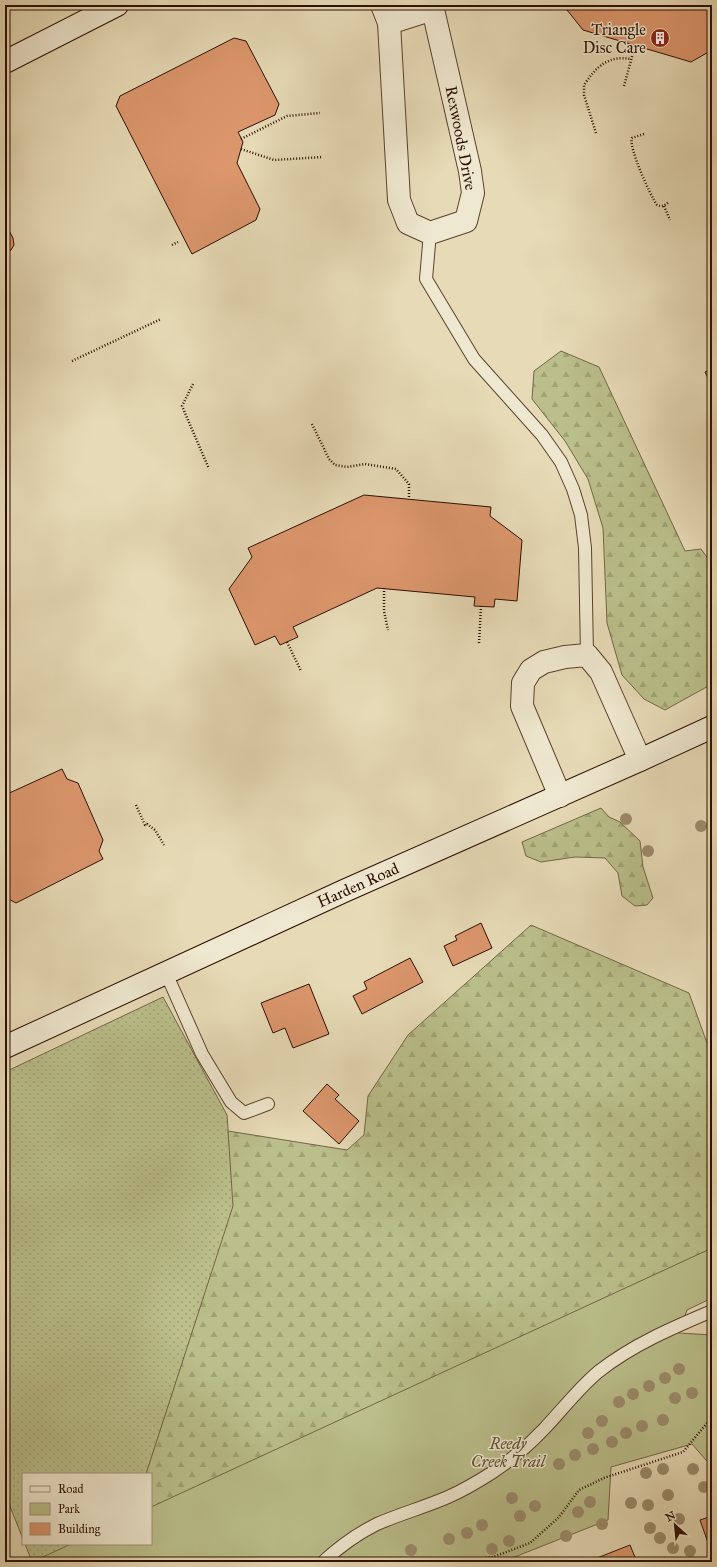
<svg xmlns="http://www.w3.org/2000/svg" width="717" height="1567" viewBox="0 0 717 1567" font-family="'IM FELL Great Primer',serif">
	<defs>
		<pattern id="grass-dots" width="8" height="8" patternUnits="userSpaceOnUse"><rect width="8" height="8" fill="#babf8b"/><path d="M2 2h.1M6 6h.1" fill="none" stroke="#a0a376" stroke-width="1.8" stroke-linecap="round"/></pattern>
		<pattern id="forest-firs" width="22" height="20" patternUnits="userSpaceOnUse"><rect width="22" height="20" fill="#babf8b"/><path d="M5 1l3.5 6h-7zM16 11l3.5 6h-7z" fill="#a0a376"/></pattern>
	</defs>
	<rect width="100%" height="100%" fill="#e7dbb7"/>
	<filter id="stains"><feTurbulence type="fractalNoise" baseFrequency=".005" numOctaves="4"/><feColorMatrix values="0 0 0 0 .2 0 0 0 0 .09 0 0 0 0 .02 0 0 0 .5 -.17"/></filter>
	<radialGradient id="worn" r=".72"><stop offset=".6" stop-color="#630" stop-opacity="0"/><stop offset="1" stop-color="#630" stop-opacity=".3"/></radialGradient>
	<g fill="url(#grass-dots)" stroke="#736646">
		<polygon points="163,997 227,1115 234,1206 146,1474 23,1474 23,1539 5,1494 5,1072"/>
		<polygon points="25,1544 97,1544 80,1562 32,1562"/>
	</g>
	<g fill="url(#forest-firs)" stroke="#736646">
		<polygon points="561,351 599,367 685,551 701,549 712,564 712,684 665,710 644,699 622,675 607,623 603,528 588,479 565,441 532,399 534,371"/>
		<polygon points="601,808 609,817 620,822 640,841 643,867 653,898 647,905 635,906 622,896 618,873 605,858 575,857 541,862 526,856 522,842"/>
		<polygon points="531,925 689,993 712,1057 712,1285 359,1500 80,1562 151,1544 151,1474 146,1474 233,1206 228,1131 347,1150 364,1135 368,1096 408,1035"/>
	</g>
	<polygon fill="#babf8b" stroke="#736646" points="712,1248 712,1298 687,1310 679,1333 712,1335 712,1467 692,1444 611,1467 608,1520 502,1562 32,1562 71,1544 151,1544 151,1507"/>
	<g fill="#dd976d" stroke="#2c0e00">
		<polygon points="563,5 712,5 712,50 691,62 583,30"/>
		<polygon points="234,38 246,41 279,104 275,115 238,132 243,142 237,163 260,209 256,220 192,254 116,106 120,96"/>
		<polygon points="5,223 13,238 14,245 11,250 5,253"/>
		<polygon points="712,368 712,386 705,372"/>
		<polygon points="364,495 491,507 490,516 522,540 517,601 495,599 494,607 474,606 475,597 377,588 293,627 298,637 280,645 275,636 255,645 229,589 252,557 248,548"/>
		<polygon points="62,769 67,779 78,783 103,840 99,851 103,859 16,903 5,897 5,795"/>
		<polygon points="481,923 492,948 453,966 444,946 457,940 455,936"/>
		<polygon points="410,958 423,982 362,1014 353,996 367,989 364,982"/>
		<polygon points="309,984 329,1034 293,1048 285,1028 273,1033 261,1003"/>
		<polygon points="327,1084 339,1095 335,1099 359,1121 339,1144 303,1111"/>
		<polygon points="712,1516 712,1554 700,1520"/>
		<polygon points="630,1545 637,1562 585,1562 597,1558"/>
	</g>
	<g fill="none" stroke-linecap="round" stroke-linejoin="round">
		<g stroke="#5b412e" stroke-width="14">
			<g id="lane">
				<polyline points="430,233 426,279 474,359 542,435 561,462 573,489 581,515 585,548 587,655"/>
				<polyline points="166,973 202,1054 231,1102 244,1113 268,1104"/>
				<path d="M323,1562C339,1547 357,1534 377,1524C400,1514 425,1507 448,1497C464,1490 479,1481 493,1472C511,1460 529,1445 544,1429C562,1410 578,1389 598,1372C632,1345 672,1328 712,1311"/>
			</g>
		</g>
		<g stroke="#5b412e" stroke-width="24">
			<g id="street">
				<polyline points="382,5 389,23 399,200 408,223 430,233 466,221 473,193 470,171 432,5"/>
				<polyline points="389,23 433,9"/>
				<polyline points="560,796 522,706 523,683 531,670 544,662 565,657 587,655 601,672 640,760"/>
			</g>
		</g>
		<g stroke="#2c0e00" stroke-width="24">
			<g id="secondary">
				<polyline points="5,62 117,5"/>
				<polyline points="5,1047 344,891 640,760 712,727"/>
			</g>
		</g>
		<g stroke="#2c0e00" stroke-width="2.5" stroke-dasharray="1 2" stroke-linecap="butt">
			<polyline points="624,86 635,46"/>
			<path d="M596,133L584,95V85C596,67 608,55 631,59"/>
			<path d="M644,134L632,138C628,146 650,195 657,205C662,207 664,206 669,202"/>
			<polyline points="241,139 287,116 320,113"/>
			<polyline points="241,149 274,160 323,157"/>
			<polyline points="664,206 670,220"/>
			<polyline points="172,245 178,242"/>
			<polyline points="72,361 161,319"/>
			<polyline points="193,384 182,406 209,469"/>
			<polyline points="312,424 329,459 335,465 347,467 365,464 396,469 409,484 409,499"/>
			<polyline points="384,588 384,611 388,630"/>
			<polyline points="287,642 301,671"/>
			<polyline points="479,643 481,606"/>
			<polyline points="136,805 145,825 147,824 155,830 164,845"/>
			<polyline points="456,1562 493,1557 530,1543 559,1517 579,1490 604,1478 683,1452 712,1417"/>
		</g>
		<use href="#lane" stroke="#efe8d0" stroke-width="12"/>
		<use href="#street" stroke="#efe8d0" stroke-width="22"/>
		<use href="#secondary" stroke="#efe8d0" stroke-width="22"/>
	</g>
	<g fill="#9c8c6d">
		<circle cx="626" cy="819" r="6"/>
		<circle cx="701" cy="826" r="6"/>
		<circle cx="648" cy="851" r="6"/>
		<circle cx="679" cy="1369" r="6"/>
		<circle cx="665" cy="1378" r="6"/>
		<circle cx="649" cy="1386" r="6"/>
		<circle cx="692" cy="1393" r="6"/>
		<circle cx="633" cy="1394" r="6"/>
		<circle cx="675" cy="1398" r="6"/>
		<circle cx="619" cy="1402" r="6"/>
		<circle cx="663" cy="1420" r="6"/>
		<circle cx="602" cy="1421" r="6"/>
		<circle cx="642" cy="1426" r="6"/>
		<circle cx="588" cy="1433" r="6"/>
		<circle cx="626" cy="1433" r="6"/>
		<circle cx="612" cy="1442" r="6"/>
		<circle cx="593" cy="1449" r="6"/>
		<circle cx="575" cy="1455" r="6"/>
		<circle cx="559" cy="1464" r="6"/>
		<circle cx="663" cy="1469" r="6"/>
		<circle cx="693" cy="1469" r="6"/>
		<circle cx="646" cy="1473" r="6"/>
		<circle cx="704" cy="1487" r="6"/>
		<circle cx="668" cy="1495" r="6"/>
		<circle cx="512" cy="1498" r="6"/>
		<circle cx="590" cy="1502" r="6"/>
		<circle cx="631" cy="1503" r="6"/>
		<circle cx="648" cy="1505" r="6"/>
		<circle cx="535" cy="1506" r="6"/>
		<circle cx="578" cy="1512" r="6"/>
		<circle cx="520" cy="1516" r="6"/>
		<circle cx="679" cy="1519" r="6"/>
		<circle cx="602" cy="1524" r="6"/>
		<circle cx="482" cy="1525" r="6"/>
		<circle cx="650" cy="1528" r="6"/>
		<circle cx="467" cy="1533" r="6"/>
		<circle cx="566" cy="1536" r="6"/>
		<circle cx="660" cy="1538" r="6"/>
		<circle cx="449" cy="1539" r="6"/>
		<circle cx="509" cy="1541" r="6"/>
		<circle cx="673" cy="1548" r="6"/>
		<circle cx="492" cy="1549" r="6"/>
		<circle cx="411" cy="1550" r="6"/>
		<circle cx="690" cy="1551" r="6"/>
	</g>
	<defs>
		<g id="building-disc" transform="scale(1)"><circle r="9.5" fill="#8f2418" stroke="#efe8d0"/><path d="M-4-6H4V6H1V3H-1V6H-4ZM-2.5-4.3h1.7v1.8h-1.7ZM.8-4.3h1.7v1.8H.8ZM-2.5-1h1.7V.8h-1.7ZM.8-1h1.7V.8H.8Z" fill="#fff"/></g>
	</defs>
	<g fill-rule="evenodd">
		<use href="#building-disc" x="660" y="38"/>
	</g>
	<g text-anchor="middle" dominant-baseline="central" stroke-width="3" stroke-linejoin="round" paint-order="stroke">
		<g font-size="16" fill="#2c0e00" stroke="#efe8d0" text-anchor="end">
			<text x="646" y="29">Triangle<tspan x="646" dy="18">Disc Care</tspan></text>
		</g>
		<g font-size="16" fill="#2c0e00" stroke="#efe8d0">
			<text transform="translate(461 138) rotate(79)">Rexwoods Drive</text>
			<text transform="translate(358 885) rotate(-24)">Harden Road</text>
		</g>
		<g font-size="16" font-style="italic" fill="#5e4c31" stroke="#efe8d0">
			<text x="508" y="1443">Reedy<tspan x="508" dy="18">Creek Trail</tspan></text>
		</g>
	</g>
	<rect width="717" height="1567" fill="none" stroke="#e7dbb7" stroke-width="20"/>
	<rect x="6" y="6" width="705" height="1555" fill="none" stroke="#2c0e00" stroke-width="2"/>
	<rect x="10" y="10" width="697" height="1547" fill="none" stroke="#2c0e00"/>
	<rect x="22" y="1473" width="130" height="72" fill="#efe8d0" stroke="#a1917d"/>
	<rect x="30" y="1486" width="20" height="6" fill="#efe8d0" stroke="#a1917d"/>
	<text x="58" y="1493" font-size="12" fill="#2c0e00">Road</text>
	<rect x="30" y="1503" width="20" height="12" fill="#babf8b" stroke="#a1917d"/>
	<text x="58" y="1513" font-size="12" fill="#2c0e00">Park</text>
	<rect x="30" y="1523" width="20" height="12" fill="#dd976d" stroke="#a1917d"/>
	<text x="58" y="1533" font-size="12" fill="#2c0e00">Building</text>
	<g transform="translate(675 1525) rotate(333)" stroke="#efe8d0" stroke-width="3" paint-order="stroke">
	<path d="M0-3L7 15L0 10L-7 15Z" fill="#2c0e00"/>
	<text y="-6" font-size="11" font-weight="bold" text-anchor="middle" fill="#2c0e00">N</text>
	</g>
	<rect width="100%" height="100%" filter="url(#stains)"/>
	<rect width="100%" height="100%" fill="url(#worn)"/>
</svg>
